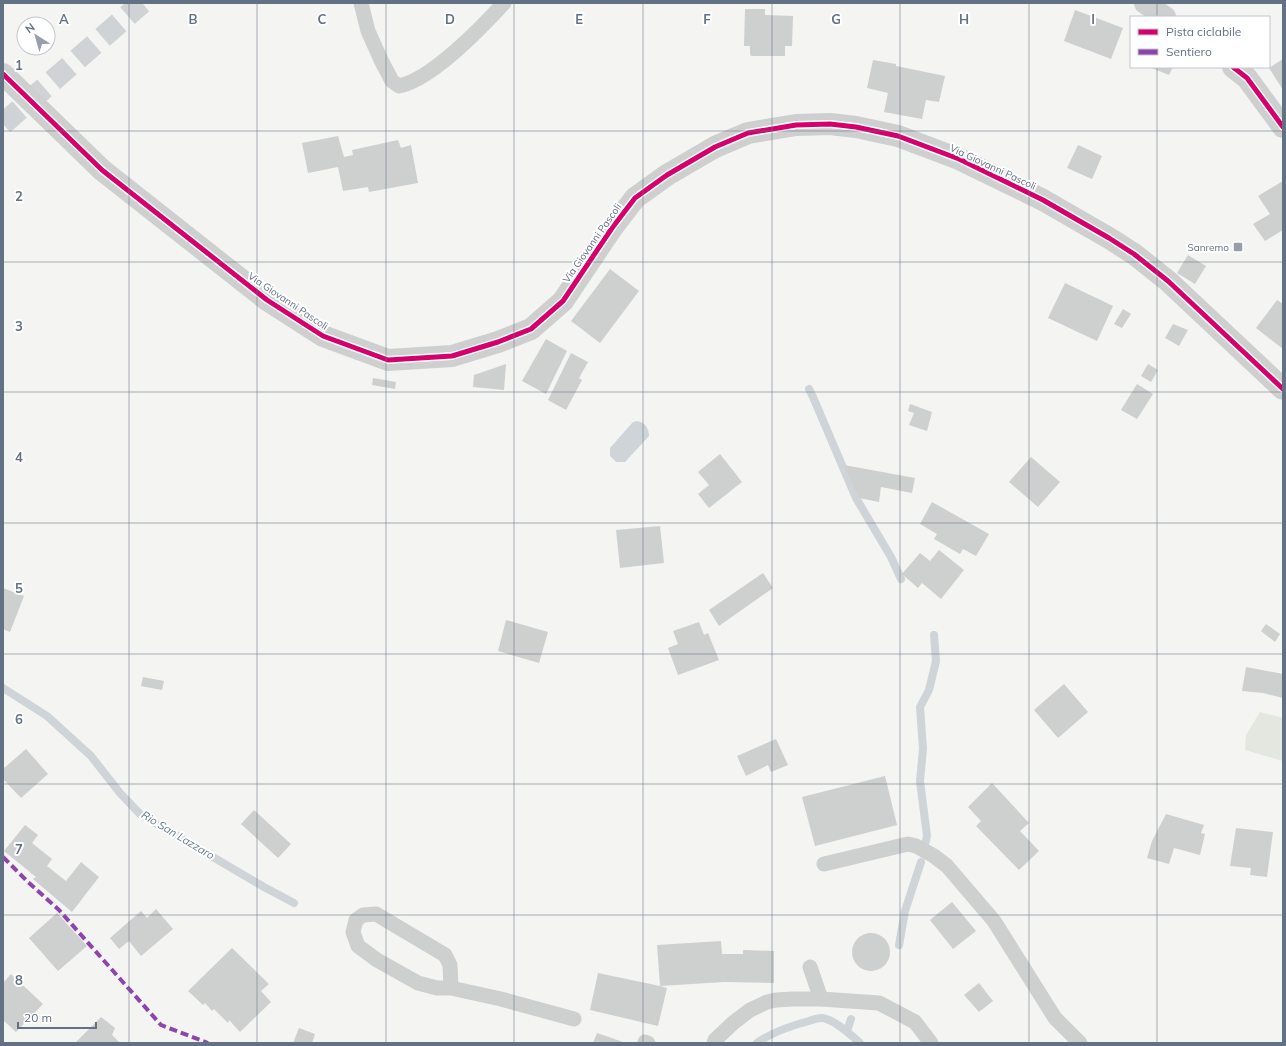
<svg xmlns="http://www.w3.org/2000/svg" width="1286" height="1046" viewBox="0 0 1286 1046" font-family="Mulish,sans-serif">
	<rect width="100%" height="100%" fill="#f4f4f2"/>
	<polygon fill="#e3e7e0" points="1260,712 1283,718 1283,761 1245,750 1246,735"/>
	<path fill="#ced4d8" d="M637,421C645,422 649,429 649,436L625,462H616L610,456V448L633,422Z"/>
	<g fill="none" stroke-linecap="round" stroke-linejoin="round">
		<g stroke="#ced4d8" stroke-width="8">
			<polyline points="809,389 813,397 856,498 891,557 901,579"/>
			<polyline points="3,688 47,716 91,756 120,793 140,814 264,887 294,903"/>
			<polyline points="925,845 927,836 920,781 923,749 920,707 929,690 936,661 934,635"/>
			<polyline points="899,945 905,911 921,862"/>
			<polyline points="847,1031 851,1019"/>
			<path d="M757,1043C772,1032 790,1026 809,1021C812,1020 817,1018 821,1018C833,1018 851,1035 860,1043"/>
		</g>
	</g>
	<g fill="#cecfcf">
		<polygon points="745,9 765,9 765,15 793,16 792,46 785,46 785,56 751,56 750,54 750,46 744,46"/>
		<polygon points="1075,10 1123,28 1111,59 1064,41"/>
		<polygon points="1283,59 1283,90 1269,68"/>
		<polygon points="873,60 896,64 896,66 945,76 939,102 926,100 922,119 884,112 888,93 867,88"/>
		<polygon points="1149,67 1173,67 1169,75"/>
		<polygon points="338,136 344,157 353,155 352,150 398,140 401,148 411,145 418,183 369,192 368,187 343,191 338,167 308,173 302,143"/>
		<polygon points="1078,145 1102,156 1092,179 1067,168"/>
		<polygon points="1283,181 1283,230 1265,241 1253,224 1270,214 1258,196"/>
		<polygon points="1188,255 1206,266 1195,284 1177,273"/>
		<polygon points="610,269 639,291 600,343 571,321"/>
		<polygon points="1065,283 1113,306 1097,341 1048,318"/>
		<polygon points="1277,300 1283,304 1283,349 1256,328"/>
		<polygon points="1123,309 1131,314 1122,328 1114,324"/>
		<polygon points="1173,324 1188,330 1179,346 1165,338"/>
		<polygon points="546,339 567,351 546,394 522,381"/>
		<polygon points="571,353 588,362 579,378 582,380 566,410 548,400"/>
		<polygon points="506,364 504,390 473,387 474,375"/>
		<polygon points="1148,364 1158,370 1151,382 1141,376"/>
		<polygon points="373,378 396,382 395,389 372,385"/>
		<polygon points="1137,384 1153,394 1137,419 1121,410"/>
		<polygon points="910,404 932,412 927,431 909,425 914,413 908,411"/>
		<polygon points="720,454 742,482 709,508 698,494 709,485 698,472"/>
		<polygon points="1031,457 1060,482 1038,507 1009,482"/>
		<polygon points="844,465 915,478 912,493 881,487 879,502 859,498"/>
		<polygon points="932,502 989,534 976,556 963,549 960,554 934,539 937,534 920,524"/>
		<polygon points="660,526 664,563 620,568 616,530"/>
		<polygon points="939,550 964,570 941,599 922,583 918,588 902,574 920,553 930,561"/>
		<polygon points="763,573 773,588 719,626 709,610"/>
		<polygon points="3,588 24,596 10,632 3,629"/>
		<polygon points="506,620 548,632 539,663 498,651"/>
		<polygon points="699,622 704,635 708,633 719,660 678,675 668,648 678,644 673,631"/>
		<polygon points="1266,624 1280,634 1275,642 1261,631"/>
		<polygon points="1246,667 1283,674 1283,698 1263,693 1242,691"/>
		<polygon points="143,677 164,681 162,690 141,686"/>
		<polygon points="1064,684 1088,712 1058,738 1034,710"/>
		<polygon points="776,739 788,765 771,772 768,765 746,776 737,756"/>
		<polygon points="26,749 48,774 21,798 3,779 3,769"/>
		<polygon points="885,776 897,825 815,846 802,797"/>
		<polygon points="992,783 1029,823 1020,831 1039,851 1019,870 976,826 981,821 968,807"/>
		<polygon points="254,810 291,844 278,858 241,824"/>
		<polygon points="1166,814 1204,825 1201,833 1205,834 1200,855 1174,848 1169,864 1147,858 1152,841"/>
		<polygon points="25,825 38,835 32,843 52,859 47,866 66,881 81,862 99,877 72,912 33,879 36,877 4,851"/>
		<polygon points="1236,828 1273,832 1267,877 1250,875 1251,868 1230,866"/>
		<polygon points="952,902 976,931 953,949 930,920"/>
		<polygon points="156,909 173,929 141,956 129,941 119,949 110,938 141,911 147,918"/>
		<polygon points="57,913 87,946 58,971 29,938"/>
		<circle cx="871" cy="952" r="19"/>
		<polygon points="721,941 722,954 743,954 743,950 774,951 774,983 724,982 660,986 667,988 658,1026 590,1010 598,973 660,986 657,945"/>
		<polygon points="232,948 269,984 261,991 271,1002 240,1032 229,1020 228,1023 214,1009 212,1011 205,1003 203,1005 188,991"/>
		<polygon points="11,974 43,1004 16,1032 3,1020 3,983"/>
		<polygon points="979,983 993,1001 979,1012 964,995"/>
		<polygon points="101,1017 115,1028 112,1035 120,1043 75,1043"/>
		<polygon points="299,1028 315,1034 312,1043 293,1043"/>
		<polygon points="597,1033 626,1043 593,1043"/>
	</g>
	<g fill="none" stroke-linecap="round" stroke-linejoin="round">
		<polyline stroke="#d0d3d6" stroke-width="22" stroke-dasharray="22 11" stroke-linecap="butt" points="3,124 142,3"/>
		<g stroke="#cecfcf" stroke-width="15">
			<path d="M361,3L368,31L381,60L392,81L399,86C431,80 482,27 504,3"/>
			<polyline points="824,864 908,844 916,846 934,856 947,866 994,921 1055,1018 1080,1043"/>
			<polyline points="810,967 821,999"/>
			<polyline points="451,988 437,988 418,983 377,960 358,946 353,932 356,920 363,915 376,914 445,955 450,965 451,988 501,999 574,1019"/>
			<polyline points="645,1042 648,1043"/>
			<polyline points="714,1043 715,1040 733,1023 750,1010 767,1002 776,1000 793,999 821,999 879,1003 915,1022 931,1043"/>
		</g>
		<g stroke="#cecfcf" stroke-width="22">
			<polyline points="1145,3 1165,17"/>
			<polyline points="1233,67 1247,78 1283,127"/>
			<polyline points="3,74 102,170 267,300 323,336 388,360 452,356 498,342 531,329 563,301 612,228 635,198 667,175 715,147 748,133 796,125 830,124 856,127 898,136 959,159 1043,200 1109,238 1134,254 1168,281 1283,389"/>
		</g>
		<polyline stroke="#8e44ad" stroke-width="4" stroke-dasharray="8 4" stroke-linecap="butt" points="3,857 28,882 59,910 161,1025 208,1043"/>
		<g stroke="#fff" stroke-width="8">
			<g id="cycleway">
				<polyline points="1233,67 1247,78 1283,127"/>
				<polyline points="3,74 102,170 267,300 323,336 388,360 452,356 498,342 531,329 563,301 612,228 635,198 667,175 715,147 748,133 796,125 830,124 856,127 898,136 959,159 1043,200 1109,238 1134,254 1168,281 1283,389"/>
			</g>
		</g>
		<use href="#cycleway" stroke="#d6006c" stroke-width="5"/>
	</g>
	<path fill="none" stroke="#637184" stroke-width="1" stroke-opacity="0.55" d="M129,3V1043M257,3V1043M386,3V1043M514,3V1043M643,3V1043M772,3V1043M900,3V1043M1029,3V1043M1157,3V17M1157,67V1043M3,131H1283M3,262H1283M3,392H1283M3,523H1283M3,654H1283M3,784H1283M3,915H1283"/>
	<rect fill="#969faa" stroke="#fff" stroke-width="1.5" x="1233" y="242" width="10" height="10" rx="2"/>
	<g text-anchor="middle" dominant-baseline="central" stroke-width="4" stroke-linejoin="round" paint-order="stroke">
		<g font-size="10" fill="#637184" stroke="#fff">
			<text transform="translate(993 167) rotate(25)">Via Giovanni Pascoli</text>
			<text transform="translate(592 243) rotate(-55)">Via Giovanni Pascoli</text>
			<text transform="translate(288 301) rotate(34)">Via Giovanni Pascoli</text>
		</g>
		<g font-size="10" fill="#637184" stroke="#fff" text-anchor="end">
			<text x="1229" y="247">Sanremo</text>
		</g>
		<g font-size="11" font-style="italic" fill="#637988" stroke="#fff">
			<text transform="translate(178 835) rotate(31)">Rio San Lazzaro</text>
		</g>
	</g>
	<g font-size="13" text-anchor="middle" font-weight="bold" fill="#637184" stroke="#fff" stroke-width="4" stroke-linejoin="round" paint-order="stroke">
		<text x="64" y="24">A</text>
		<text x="193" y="24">B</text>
		<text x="322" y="24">C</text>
		<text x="450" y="24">D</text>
		<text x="579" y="24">E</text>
		<text x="707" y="24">F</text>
		<text x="836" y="24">G</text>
		<text x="964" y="24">H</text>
		<text x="1093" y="24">I</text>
		<text x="19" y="70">1</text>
		<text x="19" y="201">2</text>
		<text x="19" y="331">3</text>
		<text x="19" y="462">4</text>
		<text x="19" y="593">5</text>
		<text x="19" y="724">6</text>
		<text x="19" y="854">7</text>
		<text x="19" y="985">8</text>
	</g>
	<rect width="1286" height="1046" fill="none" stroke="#637184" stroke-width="8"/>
	<rect x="1130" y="16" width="140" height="52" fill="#ffffff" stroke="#c1c6ce"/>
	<rect x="1138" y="29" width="20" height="6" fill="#d6006c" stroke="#c1c6ce"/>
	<text x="1166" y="36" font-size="12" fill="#637184">Pista ciclabile</text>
	<rect x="1138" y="49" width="20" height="6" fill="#8e44ad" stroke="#c1c6ce"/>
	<text x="1166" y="56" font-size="12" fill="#637184">Sentiero</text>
	<g transform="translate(36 36) rotate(323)"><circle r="19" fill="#ffffff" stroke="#c1c6ce"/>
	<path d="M0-3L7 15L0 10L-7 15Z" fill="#969faa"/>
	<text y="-6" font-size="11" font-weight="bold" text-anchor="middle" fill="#637184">N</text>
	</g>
	<path d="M18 1022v6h78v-6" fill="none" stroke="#637184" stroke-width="2"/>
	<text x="24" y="1022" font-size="12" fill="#637184" stroke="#ffffff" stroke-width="3" paint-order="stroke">20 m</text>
</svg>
